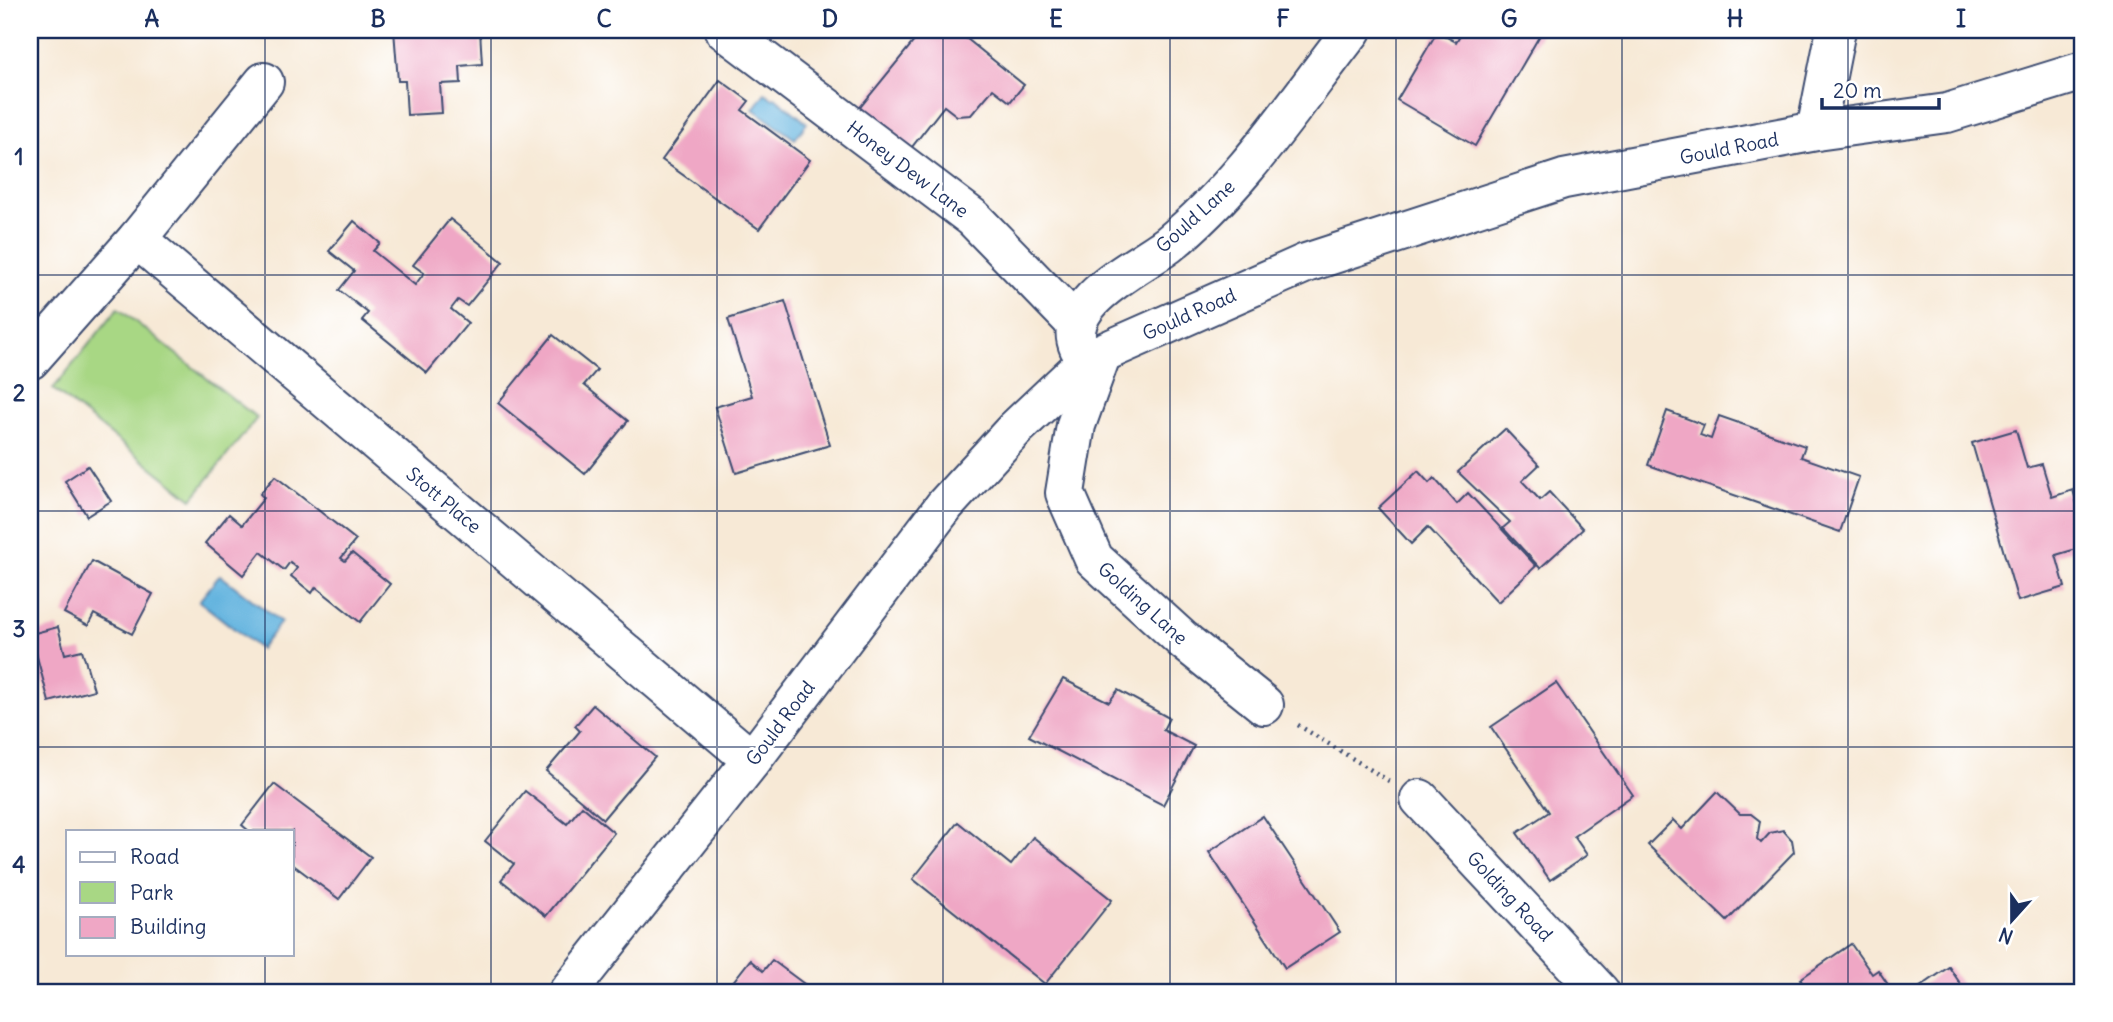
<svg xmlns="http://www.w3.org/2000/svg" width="2113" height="1022" viewBox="0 0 2113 1022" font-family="Delius,sans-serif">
	<rect width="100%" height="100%" fill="#fff"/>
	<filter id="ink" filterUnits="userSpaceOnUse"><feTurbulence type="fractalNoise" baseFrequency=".0143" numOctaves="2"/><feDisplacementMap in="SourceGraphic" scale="14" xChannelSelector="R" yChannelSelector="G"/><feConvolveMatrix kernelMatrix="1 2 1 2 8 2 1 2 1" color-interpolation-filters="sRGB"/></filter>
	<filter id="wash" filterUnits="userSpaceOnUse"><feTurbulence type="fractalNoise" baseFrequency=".00686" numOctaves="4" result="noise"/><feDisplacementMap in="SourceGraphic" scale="28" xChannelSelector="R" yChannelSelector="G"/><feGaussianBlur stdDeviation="1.57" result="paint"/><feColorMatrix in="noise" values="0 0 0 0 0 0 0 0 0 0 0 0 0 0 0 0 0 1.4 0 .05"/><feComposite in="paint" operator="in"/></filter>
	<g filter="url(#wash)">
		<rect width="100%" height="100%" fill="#f7e9d6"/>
		<polygon fill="#a8d784" stroke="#628371" stroke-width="2" points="118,308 257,418 192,499 53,389"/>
		<g fill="#64b4df" stroke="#40729e" stroke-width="2">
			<polygon points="765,93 773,99 775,97 807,123 795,139 753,109"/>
			<polygon points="220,575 281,622 260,649 199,601"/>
		</g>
		<g id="blocks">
			<g fill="#efa7c5">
				<polygon points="394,30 480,30 482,64 460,66 461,83 440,84 442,113 407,115 405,81 398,81"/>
				<polygon points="923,30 956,30 1024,85 1010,102 993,89 971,115 957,116 944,106 908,152 857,111"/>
				<polygon points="1463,30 1543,30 1475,146 1397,100 1437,32 1456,42"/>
				<polygon points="720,80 749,101 742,110 810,160 759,229 662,160"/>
				<polygon points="450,219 503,262 467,306 458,300 451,309 468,323 427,373 362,320 368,313 339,290 354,271 329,251 354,221 380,243 373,251 415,285 424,273 413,265"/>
				<polygon points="785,301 830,445 736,473 715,407 752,396 728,319"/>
				<polygon points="553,335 597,370 584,385 628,421 585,474 498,403"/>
				<polygon points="1667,411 1704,425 1700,435 1711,439 1719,416 1805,446 1801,457 1859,477 1840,532 1648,465"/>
				<polygon points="1505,429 1539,465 1522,481 1540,500 1549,492 1583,529 1540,568 1503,528 1510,522 1458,472"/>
				<polygon points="2016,430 2027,468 2042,464 2052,497 2073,490 2083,525 2083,547 2056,555 2065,587 2018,601 1972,443"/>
				<polygon points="88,466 111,501 87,516 65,481"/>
				<polygon points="1418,471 1429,483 1434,478 1457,504 1468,493 1536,566 1498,602 1428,527 1411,544 1378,508"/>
				<polygon points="275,476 356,540 341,558 345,561 352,553 390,584 360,622 316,587 312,593 291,576 297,568 290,562 284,570 261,552 243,575 205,543 229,514 242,525 264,498 260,494"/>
				<polygon points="92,561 153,594 132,634 94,614 88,626 64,613"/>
				<polygon points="58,627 65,654 82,650 94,690 49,702 31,634"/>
				<polygon points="1063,679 1109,702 1118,690 1169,718 1163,730 1194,746 1163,805 1029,736"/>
				<polygon points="1556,683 1633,795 1574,836 1587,855 1550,880 1517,833 1549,812 1491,727"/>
				<polygon points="593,705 655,757 603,819 546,771 580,731 575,726"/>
				<polygon points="274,784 371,857 339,899 292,864 292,831 249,831 242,825"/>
				<polygon points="525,791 567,824 582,806 614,833 546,916 501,880 514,864 485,841"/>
				<polygon points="1717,792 1740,814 1751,814 1760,821 1757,839 1761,843 1770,833 1783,830 1792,840 1794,852 1727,921 1648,845 1673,820 1682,829"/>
				<polygon points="1263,816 1340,932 1285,968 1209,852"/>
				<polygon points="958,822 1011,865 1033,837 1112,900 1045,984 913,879"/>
				<polygon points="1851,944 1872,974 1878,970 1893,992 1809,992 1800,979"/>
				<polygon points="750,960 763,971 772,960 815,992 725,992"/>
				<polygon points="1949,967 1966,992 1913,992"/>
			</g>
		</g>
	</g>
	<g filter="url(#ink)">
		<use href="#blocks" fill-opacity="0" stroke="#3c4b70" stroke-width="2"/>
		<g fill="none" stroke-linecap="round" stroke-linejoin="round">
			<g stroke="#3c4b70" stroke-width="42">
				<g id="minor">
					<polyline points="724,30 973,218 1077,325"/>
					<polyline points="1816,131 1836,30"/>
					<polyline points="137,239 264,82"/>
					<path d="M1079,348C1058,302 1143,265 1169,244C1242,185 1295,103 1352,30"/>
					<polyline points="1102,353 1076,425 1065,493 1094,559 1183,640 1264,705"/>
					<polyline points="30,360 137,239 752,760"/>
					<polyline points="1420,799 1600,992"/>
					<polyline points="568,992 752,760 945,505 1015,429 1085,363 1102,353 1306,263 1564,179 1816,131 1947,113 2083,71"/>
				</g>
			</g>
			<polyline stroke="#3c4b70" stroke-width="4.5" stroke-dasharray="2 5" stroke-linecap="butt" points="1298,725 1389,781"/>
			<use href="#minor" stroke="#fff" stroke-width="38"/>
		</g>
	</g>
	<path fill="none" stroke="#1b2f5e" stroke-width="2" stroke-opacity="0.55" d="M265,30V831M491,30V992M717,30V992M943,30V992M1170,30V992M1396,30V992M1622,30V992M1848,30V992M30,275H2083M30,511H2083M30,747H2083M265,954V992"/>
	<g text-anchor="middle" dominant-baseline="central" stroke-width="6" stroke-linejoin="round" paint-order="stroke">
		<g font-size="19" fill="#1b2f5e" stroke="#fff">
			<text transform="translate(1729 148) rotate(-11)">Gould Road</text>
			<text transform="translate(908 169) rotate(37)">Honey Dew Lane</text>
			<text transform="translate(1195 216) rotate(-42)">Gould Lane</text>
			<text transform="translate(1189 314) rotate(-24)">Gould Road</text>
			<text transform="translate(444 500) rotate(40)">Stott Place</text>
			<text transform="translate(1143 603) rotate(42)">Golding Lane</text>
			<text transform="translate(780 723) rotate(-53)">Gould Road</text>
			<text transform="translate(1510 896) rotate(47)">Golding Road</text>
		</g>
	</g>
	<rect width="2113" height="1022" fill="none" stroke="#fff" stroke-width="77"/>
	<rect x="66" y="830" width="228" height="126" fill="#ffffff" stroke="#a4acbf" stroke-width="2"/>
	<rect x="80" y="852" width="35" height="10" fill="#ffffff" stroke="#a4acbf" stroke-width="2"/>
	<text x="130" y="864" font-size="21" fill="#1b2f5e">Road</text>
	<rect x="80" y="882" width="35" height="21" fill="#a8d784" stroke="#a4acbf" stroke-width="2"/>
	<text x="130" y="900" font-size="21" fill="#1b2f5e">Park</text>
	<rect x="80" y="917" width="35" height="21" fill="#efa7c5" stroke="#a4acbf" stroke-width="2"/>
	<text x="130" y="934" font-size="21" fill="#1b2f5e">Building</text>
	<g transform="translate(2012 920) rotate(201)" stroke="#ffffff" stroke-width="5" paint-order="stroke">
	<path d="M0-5L12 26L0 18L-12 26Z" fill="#1b2f5e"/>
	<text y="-10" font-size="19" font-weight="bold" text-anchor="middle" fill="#1b2f5e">N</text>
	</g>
	<path d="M1822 98v10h117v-10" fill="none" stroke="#1b2f5e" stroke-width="3.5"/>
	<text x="1833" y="98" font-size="21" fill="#1b2f5e" stroke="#ffffff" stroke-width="5" paint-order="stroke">20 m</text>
	<rect x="38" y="38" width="2036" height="946" fill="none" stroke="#1b2f5e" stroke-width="2.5"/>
	<g font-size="23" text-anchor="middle" font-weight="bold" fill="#1b2f5e">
		<text x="152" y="27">A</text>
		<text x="378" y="27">B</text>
		<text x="604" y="27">C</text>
		<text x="830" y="27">D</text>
		<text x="1056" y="27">E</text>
		<text x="1283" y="27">F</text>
		<text x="1509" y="27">G</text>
		<text x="1735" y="27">H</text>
		<text x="1961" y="27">I</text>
		<text x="19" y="165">1</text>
		<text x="19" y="401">2</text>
		<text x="19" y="637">3</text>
		<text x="19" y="873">4</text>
	</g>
</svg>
